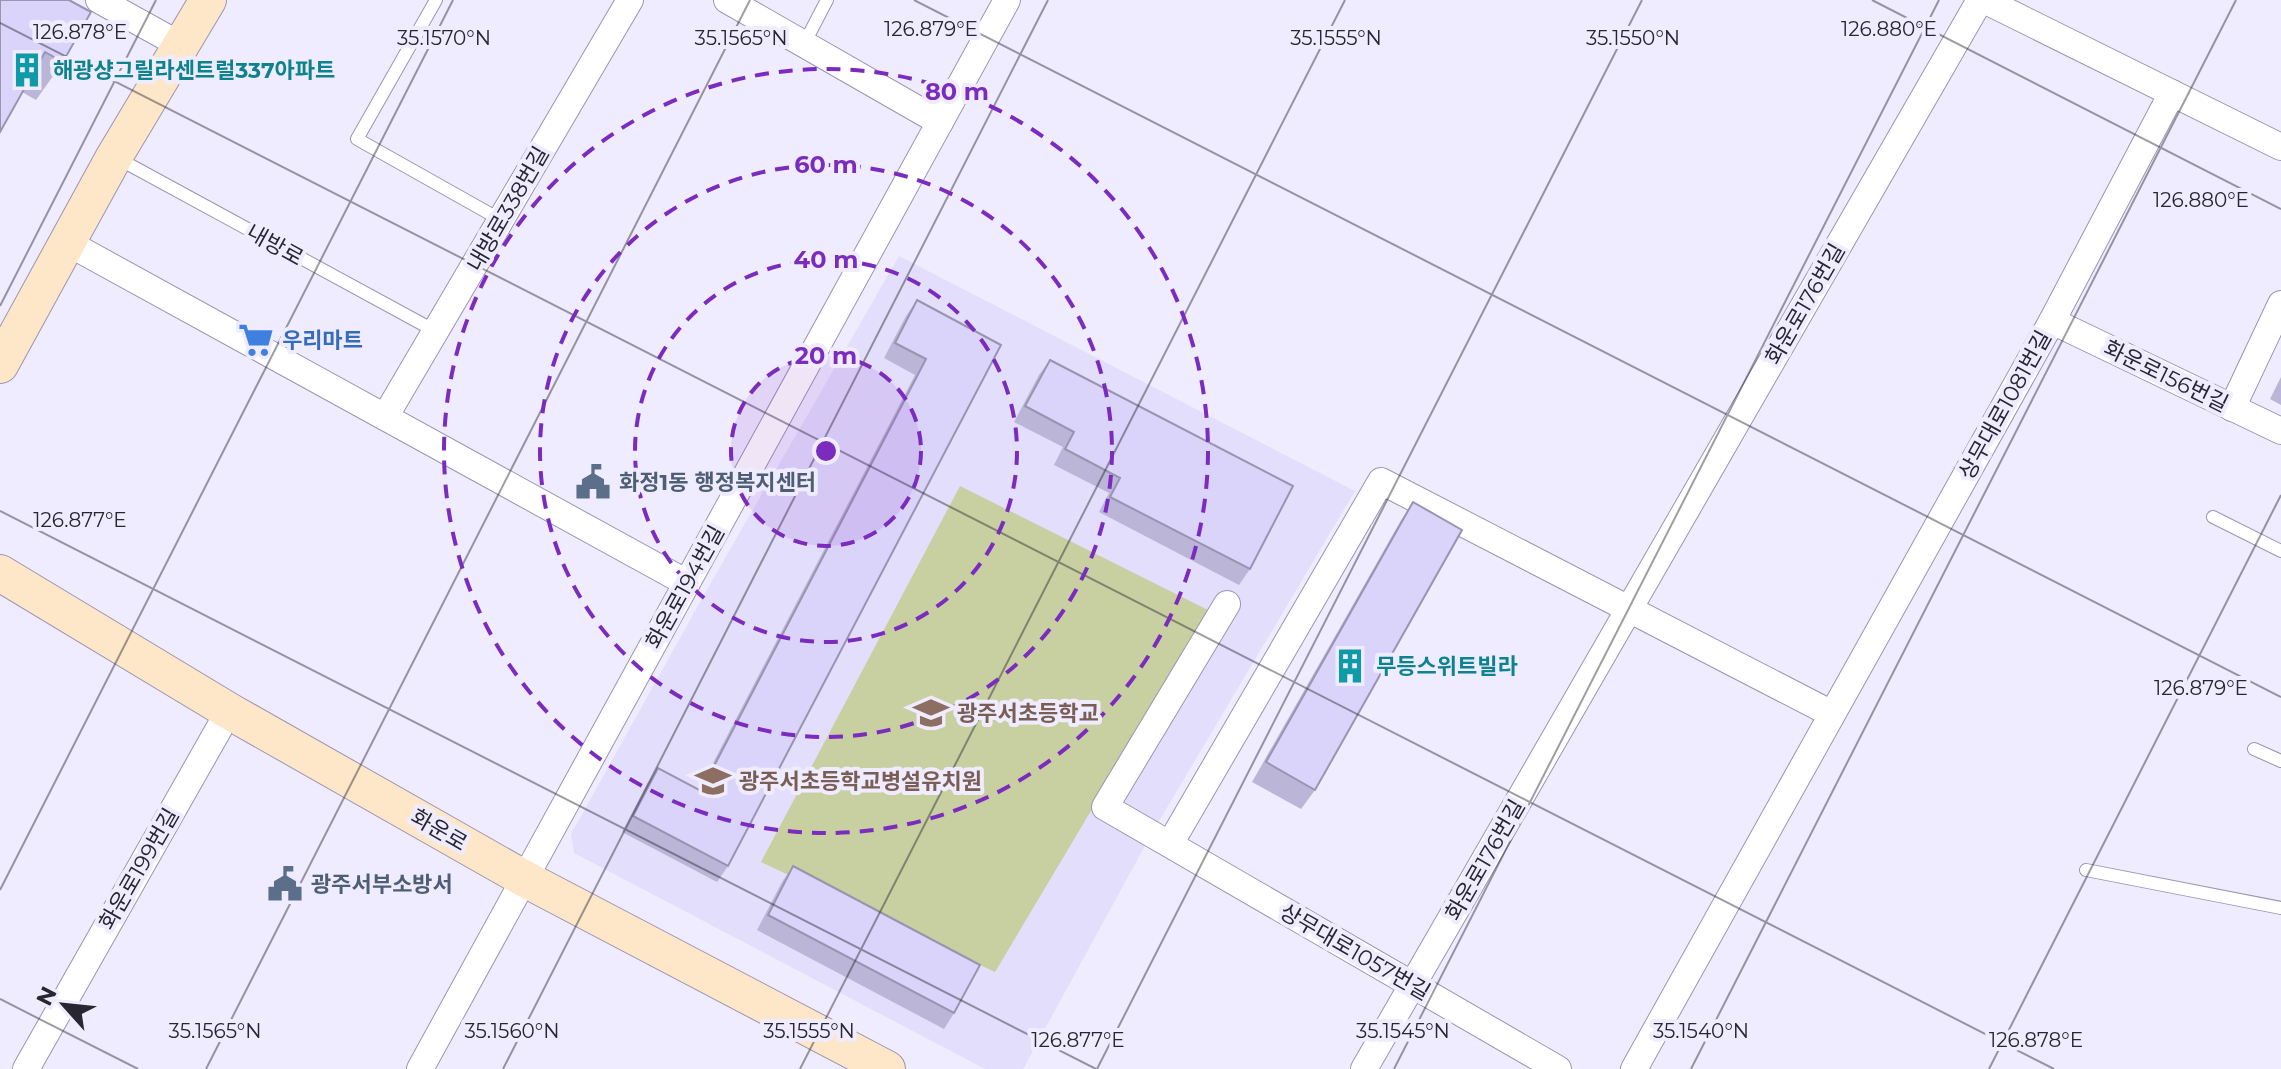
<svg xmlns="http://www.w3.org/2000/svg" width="2281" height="1069" viewBox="0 0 2281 1069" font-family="Montserrat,'Noto Sans KR',sans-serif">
	<rect width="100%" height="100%" fill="#f0ecff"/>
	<polygon fill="#e3defc" points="899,256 1355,491 1152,833 1023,1069 985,1069 574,853 571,834 705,593"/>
	<polygon fill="#c8cfa1" points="960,486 1210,611 995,972 761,862"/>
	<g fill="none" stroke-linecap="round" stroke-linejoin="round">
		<g stroke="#9a95b1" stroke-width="14">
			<g id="lane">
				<polyline points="436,0 357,139 501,220"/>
				<polyline points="804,44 827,0"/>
				<polyline points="117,158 437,332"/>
				<polyline points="2213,517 2281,551"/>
				<polyline points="2254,749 2281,761"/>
				<polyline points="2086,870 2281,908"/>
			</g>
		</g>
		<g stroke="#9a95b1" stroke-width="28">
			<g id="street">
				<polyline points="99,0 182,46"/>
				<polyline points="727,0 940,122"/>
				<polyline points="1984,0 2281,147"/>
				<polyline points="68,243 687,583"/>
				<polyline points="2052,321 2281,431"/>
				<polyline points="2232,408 2281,304"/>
				<polyline points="385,417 630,0"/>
				<polyline points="1227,604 1105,807 1558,1069"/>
				<polyline points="1170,844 1381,481 1832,714"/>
				<polyline points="26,1069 229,711"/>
				<polyline points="420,1069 1007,0"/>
				<polyline points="1364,1069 1980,0"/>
				<polyline points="1634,1069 2052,321 2172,93"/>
			</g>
		</g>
		<g stroke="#9a95b1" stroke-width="38">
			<g id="secondary">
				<polyline points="0,365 114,157 208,0"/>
				<polyline points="0,573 229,711 525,879 887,1069"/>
			</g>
		</g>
		<use href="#lane" stroke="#fff" stroke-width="12"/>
		<use href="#street" stroke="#fff" stroke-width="26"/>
		<use href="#secondary" stroke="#fde7c8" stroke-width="36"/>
	</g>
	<g fill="#bbb5d7">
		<polygon points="0,0 63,62 36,100 22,92"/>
		<polygon points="917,300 1001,345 728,866 717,882 622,832 647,784 658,768 699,790 915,375 884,358 906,316"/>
		<polygon points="1050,360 1250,569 1239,585 1099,512 1109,493 1054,465 1063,447 1014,422 1039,375"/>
		<polygon points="2281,377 2281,405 2270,399"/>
		<polygon points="1413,502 1315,790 1301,809 1252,782 1400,522"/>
		<polygon points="793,866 954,1013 944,1029 757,930 782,882"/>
	</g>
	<g fill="#dad3fa" stroke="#9994af" stroke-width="2">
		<polygon points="0,0 69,0 91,12 63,62 45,52 0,132"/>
		<polygon points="917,300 1001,345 728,866 633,816 658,768 701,791 926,359 895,343"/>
		<polygon points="1050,360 1293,486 1250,569 1110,497 1120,478 1065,449 1074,432 1025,406"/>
		<polygon points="1413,502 1462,530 1315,790 1266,762"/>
		<polygon points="793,866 980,965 954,1013 768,915"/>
	</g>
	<path fill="none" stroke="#282631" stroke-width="2" stroke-opacity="0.45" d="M914,0L2281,697M1872,0L2281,209M0,23L2054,1069M0,306L156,0M0,511L1096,1069M0,890L453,0M0,999L138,1069M206,1069L750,0M503,1069L1048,0M800,1069L1345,0M1097,1069L1642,0M1394,1069L1939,0M1691,1069L2236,0M1989,1069L2281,495"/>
	<circle cx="826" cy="451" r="95" fill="#7b2cbf" fill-opacity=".12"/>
	<g fill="none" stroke="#7b2cbf" stroke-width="4" stroke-dasharray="14 10">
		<circle cx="826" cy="451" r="95"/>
		<circle cx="826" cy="451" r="191"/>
		<circle cx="826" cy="451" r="286"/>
		<circle cx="826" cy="451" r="382"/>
	</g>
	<defs>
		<g id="building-bare" transform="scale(2.76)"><path d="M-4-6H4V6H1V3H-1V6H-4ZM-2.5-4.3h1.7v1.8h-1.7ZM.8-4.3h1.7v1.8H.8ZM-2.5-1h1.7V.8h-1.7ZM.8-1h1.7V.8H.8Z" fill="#0f9aa8" stroke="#f0ecff" stroke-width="2.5" paint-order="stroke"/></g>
		<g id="supermarket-bare" transform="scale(2.76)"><path d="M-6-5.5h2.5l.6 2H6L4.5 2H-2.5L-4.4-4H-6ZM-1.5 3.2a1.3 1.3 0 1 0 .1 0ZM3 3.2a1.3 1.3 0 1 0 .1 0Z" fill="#3f7fe0" stroke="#f0ecff" stroke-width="2.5" paint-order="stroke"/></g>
		<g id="civic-bare" transform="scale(2.76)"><path d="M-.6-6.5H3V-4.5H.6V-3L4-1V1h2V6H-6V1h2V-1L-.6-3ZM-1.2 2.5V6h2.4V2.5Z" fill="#5c6f8a" stroke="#f0ecff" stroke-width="2.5" paint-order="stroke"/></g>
		<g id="school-bare" transform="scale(2.76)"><path d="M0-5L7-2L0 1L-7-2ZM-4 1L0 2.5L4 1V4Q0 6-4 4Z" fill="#8d6e63" stroke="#f0ecff" stroke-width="2.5" paint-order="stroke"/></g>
	</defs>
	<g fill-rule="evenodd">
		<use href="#building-bare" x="27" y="70"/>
		<use href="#supermarket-bare" x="256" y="340"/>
		<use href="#civic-bare" x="593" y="482"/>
		<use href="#building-bare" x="1350" y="666"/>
		<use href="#school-bare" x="931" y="713"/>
		<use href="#school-bare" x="713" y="781"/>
		<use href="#civic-bare" x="285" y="884"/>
	</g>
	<g text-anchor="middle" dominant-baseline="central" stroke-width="8" stroke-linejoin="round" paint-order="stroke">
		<g font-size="22" font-weight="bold" fill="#0d838f" stroke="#f0ecff" text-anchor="start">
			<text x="53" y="70">해광샹그릴라센트럴337아파트</text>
			<text x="1376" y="666">무등스위트빌라</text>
		</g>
		<g font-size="22" fill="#282631" stroke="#f0ecff">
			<text transform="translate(508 209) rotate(-60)">내방로338번길</text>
			<text transform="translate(275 245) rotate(29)">내방로</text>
			<text transform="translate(1805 304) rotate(-60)">화운로176번길</text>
			<text transform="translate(2166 376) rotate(26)">화운로156번길</text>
			<text transform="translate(2005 405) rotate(-61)">상무대로1081번길</text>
			<text transform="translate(685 587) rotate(-61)">화운로194번길</text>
			<text transform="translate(439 830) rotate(30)">화운로</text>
			<text transform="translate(1485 860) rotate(-60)">화운로176번길</text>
			<text transform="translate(139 869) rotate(-60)">화운로199번길</text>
			<text transform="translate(1355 952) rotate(30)">상무대로1057번길</text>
		</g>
		<g font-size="22" font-weight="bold" fill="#366cbe" stroke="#f0ecff" text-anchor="start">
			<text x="282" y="340">우리마트</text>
		</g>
		<g font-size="22" font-weight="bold" fill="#4e5e75" stroke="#f0ecff" text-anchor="start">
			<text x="619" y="482">화정1동 행정복지센터</text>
			<text x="311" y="884">광주서부소방서</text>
		</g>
		<g font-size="22" font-weight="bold" fill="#785e54" stroke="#f0ecff" text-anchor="start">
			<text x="957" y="713">광주서초등학교</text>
			<text x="739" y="781">광주서초등학교병설유치원</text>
		</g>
	</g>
	<g font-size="20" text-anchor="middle" fill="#282631" stroke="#f0ecff" stroke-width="8" stroke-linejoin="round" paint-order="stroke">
		<text x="1889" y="36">126.880°E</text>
		<text x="931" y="36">126.879°E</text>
		<text x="80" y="39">126.878°E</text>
		<text x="444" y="45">35.1570°N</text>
		<text x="741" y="45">35.1565°N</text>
		<text x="1336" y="45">35.1555°N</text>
		<text x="1633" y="45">35.1550°N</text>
		<text x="2201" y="207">126.880°E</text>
		<text x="80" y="527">126.877°E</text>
		<text x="2201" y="695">126.879°E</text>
		<text x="215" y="1038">35.1565°N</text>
		<text x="512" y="1038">35.1560°N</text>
		<text x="809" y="1038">35.1555°N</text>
		<text x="1403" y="1038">35.1545°N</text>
		<text x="1701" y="1038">35.1540°N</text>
		<text x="1078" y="1047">126.877°E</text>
		<text x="2036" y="1047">126.878°E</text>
	</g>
	<circle cx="826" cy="451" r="12" fill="#7b2cbf" stroke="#f0ecff" stroke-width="4"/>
	<g font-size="24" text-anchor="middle" font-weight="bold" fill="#7b2cbf" stroke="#f0ecff" stroke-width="8" stroke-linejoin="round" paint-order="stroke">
		<text x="957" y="100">80 m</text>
		<text x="826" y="173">60 m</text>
		<text x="826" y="268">40 m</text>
		<text x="826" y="364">20 m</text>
	</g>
	<g transform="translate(64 1005) rotate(297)" stroke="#f0ecff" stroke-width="6" paint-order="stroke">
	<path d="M0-6L14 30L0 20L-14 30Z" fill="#282631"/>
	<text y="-12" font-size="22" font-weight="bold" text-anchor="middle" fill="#282631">N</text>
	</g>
</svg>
